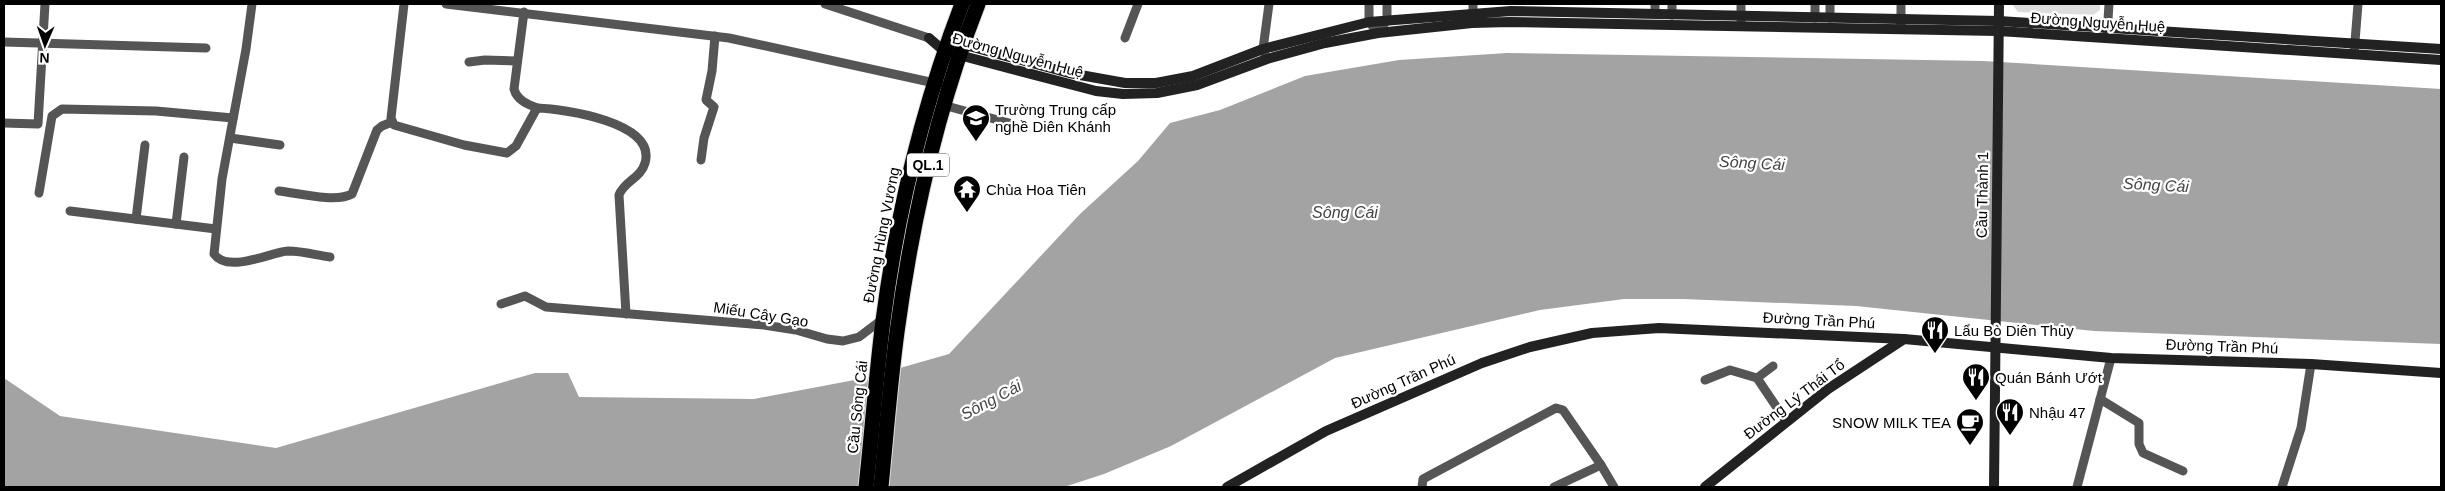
<svg xmlns="http://www.w3.org/2000/svg" width="2445" height="491" viewBox="0 0 2445 491" font-family="Helvetica,sans-serif">
	<rect width="100%" height="100%" fill="#fff"/>
	<polygon fill="#dcdcdc" points="2012,4 2100,4 2100,10 2093,15 2018,12"/>
	<polygon fill="#a3a3a3" points="1507,53 1983,61 2441,89 2441,344 2094,331 1856,306 1683,299 1624,299 1540,310 1335,358 1171,446 1104,474 1064,487 4,487 4,378 60,416 276,448 535,373 568,373 579,397 754,399 865,378 949,354 1080,214 1138,161 1170,123 1220,110 1305,76 1399,60"/>
	<g fill="none" stroke-linecap="round" stroke-linejoin="round">
		<g stroke="#dbdbdb" stroke-width="17">
			<g id="highway">
				<path d="M866,487C872,432 876,376 883,321C897,212 923,106 962,4"/>
				<path d="M881,487C886,436 890,384 897,332C912,220 937,109 978,4"/>
			</g>
		</g>
		<g stroke="#555" stroke-width="9">
			<path d="M252,4L246,49L222,179L214,254C228,274 271,252 288,251C302,251 316,255 330,257"/>
			<path d="M404,4L391,118L394,125L464,145L507,153L516,146L537,108C564,109 657,122 645,163C641,178 624,181 619,195L626,314"/>
			<polyline points="446,4 729,38 939,84"/>
			<polyline points="825,4 929,38"/>
			<polyline points="1369,4 1369,22 1378,33 1387,20 1387,4"/>
			<path d="M524,12L514,89C517,100 527,104 537,108"/>
			<polyline points="1473,13 1473,4"/>
			<polyline points="1655,14 1655,4"/>
			<polyline points="1672,15 1672,4"/>
			<polyline points="1815,18 1815,4"/>
			<polyline points="1830,18 1830,4"/>
			<polyline points="1741,26 1741,4"/>
			<polyline points="1901,26 1901,4"/>
			<polyline points="2107,35 2109,4"/>
			<polyline points="1125,38 1138,4"/>
			<polyline points="4,42 206,48"/>
			<polyline points="2354,54 2358,4"/>
			<polyline points="1267,59 1263,49 1269,4"/>
			<polyline points="469,62 485,60 517,61"/>
			<polyline points="943,105 1009,123"/>
			<polyline points="4,123 38,124 45,4"/>
			<polyline points="230,138 280,145"/>
			<polyline points="701,160 704,138 714,107 706,100 712,71 715,36"/>
			<path d="M279,191C297,193 336,203 352,194L377,130L382,126L392,122"/>
			<polyline points="39,193 52,116 62,109 156,111 233,118"/>
			<polyline points="70,211 216,229"/>
			<polyline points="136,219 145,145"/>
			<polyline points="176,224 184,157"/>
			<polyline points="501,304 525,296 546,307 764,325 796,330 827,339 843,341 859,337 884,318"/>
			<polyline points="1757,378 1773,366"/>
			<polyline points="1705,380 1730,370 1757,378 1786,421"/>
			<polyline points="2100,399 2139,423 2139,444 2143,453 2183,471"/>
			<polyline points="1422,487 1423,479 1556,408 1563,410 1601,465"/>
			<polyline points="1554,487 1601,465 1614,487"/>
			<polyline points="2077,487 2111,358"/>
			<polyline points="2282,487 2301,428 2311,364"/>
		</g>
		<g stroke="#222" stroke-width="10">
			<polyline points="929,38 944,51 959,55 1096,91 1123,94 1157,93 1197,85 1267,59 1325,43 1378,33 1472,23 1510,22 1998,31 2441,60"/>
			<polyline points="958,43 1069,73 1125,83 1156,83 1193,76 1263,49 1369,22 1511,11 1999,21 2441,49"/>
			<polyline points="1227,487 1326,431 1482,363 1530,347 1592,333 1659,328 1904,339 2111,358 2311,364 2441,373"/>
			<polyline points="1705,487 1828,389 1904,339"/>
			<polyline points="1994,487 1999,4"/>
		</g>
		<use href="#highway" stroke="#000" stroke-width="15"/>
	</g>
	<defs>
		<g id="school-pin" transform="scale(1.4375)"><path d="M0 17L-7.5 6A9.5 9.5 0 1 1 7.5 6Z" fill="#000" stroke="#fff"/><path d="M0-5L7-2L0 1L-7-2ZM-4 1L0 2.5L4 1V4Q0 6-4 4Z" fill="#fff"/></g>
		<g id="temple-pin" transform="scale(1.4375)"><path d="M0 17L-7.5 6A9.5 9.5 0 1 1 7.5 6Z" fill="#000" stroke="#fff"/><path d="M0-6L5-2H3V0L6.5 2.5H4V6H1.5V3h-3V6H-4V2.5H-6.5L-3 0V-2H-5Z" fill="#fff"/></g>
		<g id="restaurant-pin" transform="scale(1.4375)"><path d="M0 17L-7.5 6A9.5 9.5 0 1 1 7.5 6Z" fill="#000" stroke="#fff"/><path d="M-5-6h1v4h1v-4h1v4h1v-4h1v5L-1.5 .5V6h-2V.5L-5-1ZM5-6V6H3V1.5H1.5Q1.5-4 5-6Z" fill="#fff"/></g>
		<g id="cafe-pin" transform="scale(1.4375)"><path d="M0 17L-7.5 6A9.5 9.5 0 1 1 7.5 6Z" fill="#000" stroke="#fff"/><path d="M-5.5-4.5H6V0H3Q3 3.5 0 3.5H-2.5Q-5.5 3.5-5.5 0ZM3-3.2v2h1.7v-2ZM-6 4.5H4V6H-6Z" fill="#fff"/></g>
	</defs>
	<g fill-rule="evenodd">
		<use href="#school-pin" x="976" y="118"/>
		<use href="#temple-pin" x="967" y="189"/>
		<use href="#restaurant-pin" x="1935" y="330"/>
		<use href="#restaurant-pin" x="1976" y="377"/>
		<use href="#restaurant-pin" x="2010" y="412"/>
		<use href="#cafe-pin" x="1970" y="422"/>
	</g>
	<g text-anchor="middle" dominant-baseline="central" stroke-width="4.5" stroke-linejoin="round" paint-order="stroke">
		<rect fill="#fff" stroke="#4c4c4c" stroke-width="1" x="907" y="153.5" width="42" height="23" rx="4"/>
		<g font-size="14" font-weight="bold" fill="#000">
			<text x="928" y="165">QL.1</text>
		</g>
		<g font-size="15" fill="#000" stroke="#fff">
			<text transform="translate(2098 22) rotate(4)">Đường Nguyễn Huệ</text>
			<text transform="translate(1018 55) rotate(15)">Đường Nguyễn Huệ</text>
			<text transform="translate(1982 195) rotate(-89)">Cầu Thành 1</text>
			<text transform="translate(881 235) rotate(-79)">Đường Hùng Vương</text>
			<text transform="translate(761 314) rotate(9)">Miếu Cây Gạo</text>
			<text transform="translate(1819 320) rotate(3)">Đường Trần Phú</text>
			<text transform="translate(2222 346) rotate(2)">Đường Trần Phú</text>
			<text transform="translate(1403 381) rotate(-24)">Đường Trần Phú</text>
			<text transform="translate(1794 399) rotate(-37)">Đường Lý Thái Tổ</text>
			<text transform="translate(857 407) rotate(-84)">Cầu Sông Cái</text>
		</g>
		<g font-size="15" fill="#000" stroke="#fff" text-anchor="start">
			<text x="995" y="109">Trường Trung cấp<tspan x="995" dy="17">nghề Diên Khánh</tspan></text>
			<text x="986" y="189">Chùa Hoa Tiên</text>
			<text x="1954" y="330">Lẩu Bò Diên Thủy</text>
			<text x="1995" y="377">Quán Bánh Ướt</text>
			<text x="2029" y="412">Nhậu 47</text>
			<text x="1951" y="422" text-anchor="end">SNOW MILK TEA</text>
		</g>
		<g font-size="16" font-style="italic" fill="#444" stroke="#fff">
			<text transform="translate(1752 163) rotate(3)">Sông Cái</text>
			<text transform="translate(2156 185) rotate(3)">Sông Cái</text>
			<text x="1345" y="212">Sông Cái</text>
			<text transform="translate(991 400) rotate(-28)">Sông Cái</text>
		</g>
	</g>
	<rect width="2445" height="491" fill="none" stroke="#000000" stroke-width="10"/>
	<g transform="translate(45 45) rotate(182)" stroke="#ffffff" stroke-width="4" paint-order="stroke">
	<path d="M0-4L9 19L0 12L-9 19Z" fill="#000000"/>
	<text y="-8" font-size="14" font-weight="bold" text-anchor="middle" fill="#000000">N</text>
	</g>
</svg>
